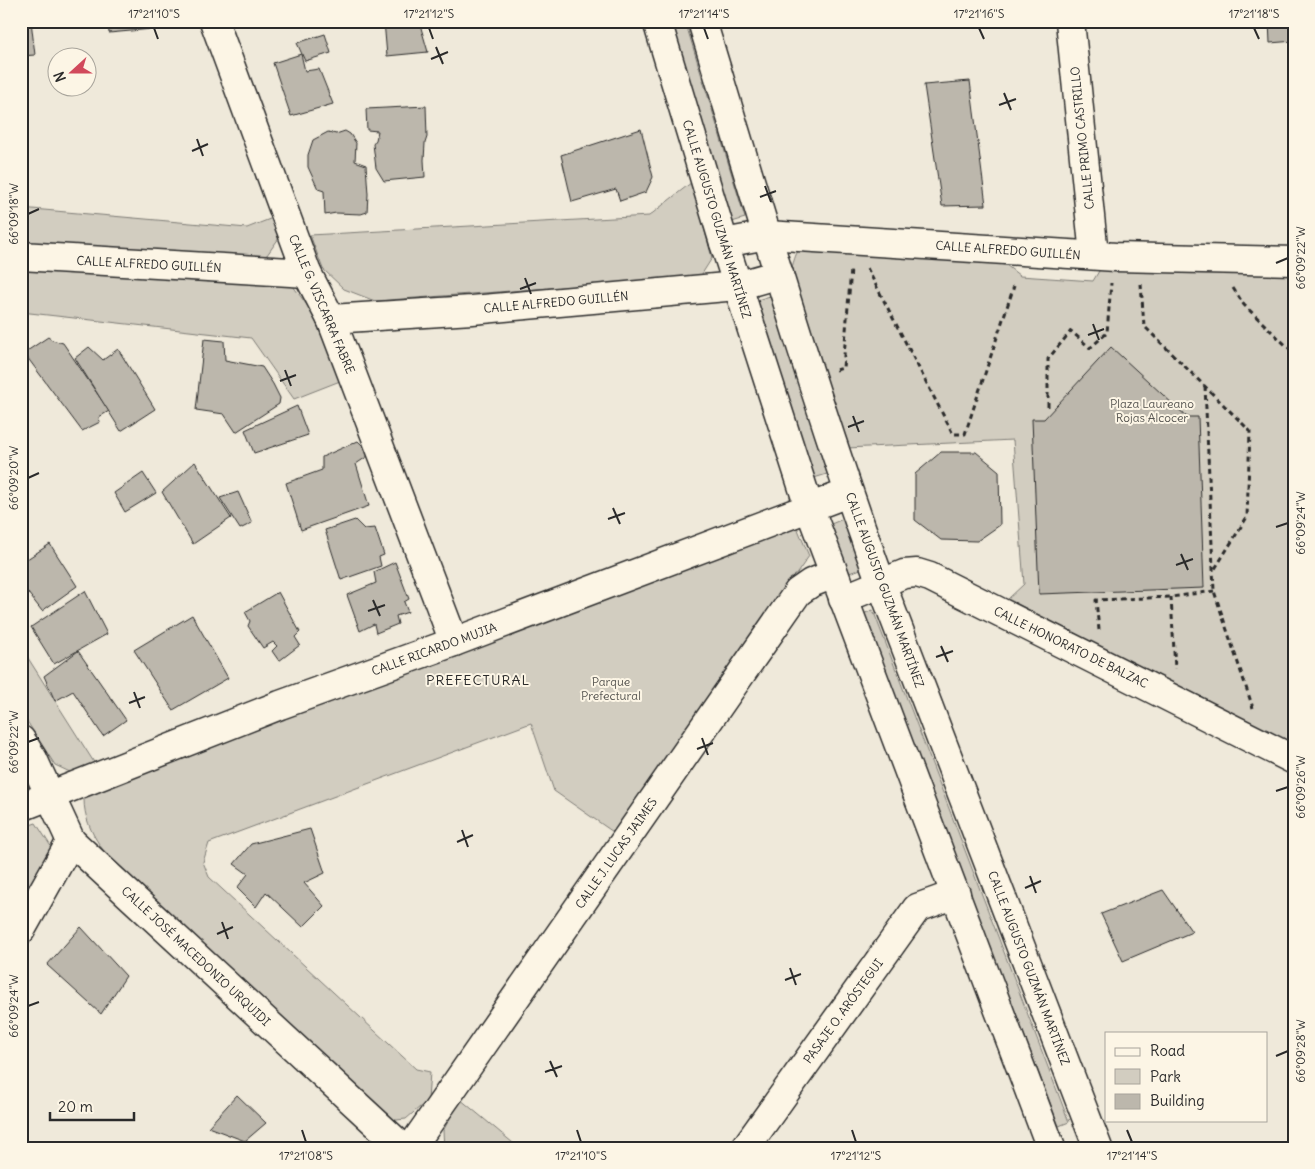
<svg xmlns="http://www.w3.org/2000/svg" width="1315" height="1169" viewBox="0 0 1315 1169" font-family="Delius,sans-serif">
	<rect width="100%" height="100%" fill="#efe9da"/>
	<filter id="ink" filterUnits="userSpaceOnUse"><feTurbulence type="fractalNoise" baseFrequency=".02" numOctaves="2"/><feDisplacementMap in="SourceGraphic" scale="10" xChannelSelector="R" yChannelSelector="G"/><feConvolveMatrix kernelMatrix="1 2 1 2 8 2 1 2 1" color-interpolation-filters="sRGB"/></filter>
	<g filter="url(#ink)">
		<g fill="#d2cdc0" stroke="#7e7c76">
			<polygon points="672,21 685,21 745,218 732,222"/>
			<polygon points="692,182 712,258 700,277 375,301 344,289 323,269 310,235 649,216"/>
			<polygon points="21,208 247,228 275,217 279,238 267,255 253,260 21,244"/>
			<path d="M810,241L1006,265L1020,276L1093,281L1102,266L1294,273V746L1008,599L1024,584L1013,440L847,448L791,270C796,256 795,249 810,241Z"/>
			<polygon points="21,268 293,286 312,312 340,381 294,399 251,338 21,312"/>
			<polygon points="770,296 827,474 814,478 757,300"/>
			<polygon points="843,519 861,569 849,573 831,524"/>
			<path d="M797,527L809,556L616,834L554,791L531,723L209,843L203,862L209,877L416,1069L430,1072L428,1100L406,1119L387,1121L132,885C111,860 84,834 84,799L97,788Z"/>
			<polygon points="873,610 1069,1122 1059,1126 863,614"/>
			<polygon points="21,647 97,767 72,773 55,765 21,712"/>
			<polygon points="36,823 52,848 21,909 21,828"/>
			<polygon points="460,1099 519,1148 444,1148 443,1131"/>
		</g>
		<g fill="#bcb7ac" stroke="#2b2b2b">
			<polygon points="21,21 31,21 35,55 21,56"/>
			<polygon points="108,21 177,21 177,25 109,30"/>
			<polygon points="108,21 174,21 174,27 109,33"/>
			<polygon points="384,21 419,21 428,52 387,56"/>
			<polygon points="1269,21 1294,21 1294,41 1270,43"/>
			<polygon points="325,34 331,53 305,61 297,43"/>
			<polygon points="301,54 305,71 319,69 333,104 291,116 273,63"/>
			<polygon points="970,81 986,205 942,206 924,85"/>
			<polygon points="426,106 427,137 425,143 424,160 425,177 384,181 376,168 373,144 376,140 378,131 367,130 366,109"/>
			<polygon points="641,129 653,177 646,192 620,201 616,189 572,202 561,155"/>
			<polygon points="345,131 350,134 356,143 355,161 366,165 368,194 367,212 361,214 336,213 325,215 324,191 318,189 308,167 308,155 313,140 328,132 336,134"/>
			<polygon points="48,337 52,340 63,343 109,411 99,417 100,422 82,431 24,353"/>
			<polygon points="204,339 224,341 225,360 262,367 273,384 280,398 279,404 236,432 224,414 196,410"/>
			<polygon points="89,347 103,360 118,349 155,409 121,431 75,358"/>
			<polygon points="1111,347 1187,417 1198,417 1204,588 1039,594 1032,419 1044,419"/>
			<polygon points="297,406 308,435 254,453 245,430"/>
			<polygon points="358,441 371,454 356,464 369,506 301,530 286,483 322,470 322,457"/>
			<polygon points="941,452 976,452 999,471 1000,525 977,541 941,540 915,520 915,474"/>
			<polygon points="195,462 231,518 193,544 162,492"/>
			<polygon points="143,473 156,493 125,512 114,493"/>
			<polygon points="238,492 252,523 240,529 220,498"/>
			<polygon points="355,520 364,529 375,528 384,555 379,557 381,566 341,580 325,530"/>
			<polygon points="50,544 77,586 42,611 21,584 21,563"/>
			<polygon points="395,562 409,599 404,602 408,612 396,616 398,624 376,633 374,624 360,631 347,595 376,583 374,572"/>
			<polygon points="85,591 107,634 54,664 31,627"/>
			<polygon points="278,592 300,632 295,637 300,645 279,661 272,651 277,646 273,642 263,648 248,626 250,621 245,612"/>
			<polygon points="192,615 228,678 173,710 134,650"/>
			<polygon points="78,651 126,720 103,736 73,691 55,701 44,676"/>
			<polygon points="310,829 325,873 304,883 324,906 303,927 266,892 256,907 237,888 248,874 234,864 251,844"/>
			<polygon points="1163,890 1192,932 1123,961 1101,914"/>
			<polygon points="81,927 126,976 101,1014 47,965"/>
			<polygon points="237,1095 266,1123 245,1141 208,1127"/>
			<polygon points="21,1138 29,1143 27,1148 21,1148"/>
		</g>
		<g fill="none" stroke-linecap="round" stroke-linejoin="round">
			<g stroke="#2b2b2b" stroke-width="31">
				<g id="minor">
					<polyline points="214,21 307,273 331,319 454,642"/>
					<polyline points="657,21 724,243 809,507 1051,1148"/>
					<path d="M702,21C759,209 814,399 881,583L1098,1148"/>
					<polyline points="1070,21 1094,255"/>
					<polyline points="724,243 767,235 1116,257 1294,261"/>
					<polyline points="21,256 307,273"/>
					<polyline points="331,319 472,310 737,286 779,274"/>
					<polyline points="843,599 904,574 917,573 930,577 1294,760"/>
					<polyline points="21,740 33,759 71,841 403,1148"/>
					<polyline points="21,807 280,705 454,642 848,493"/>
					<polyline points="21,930 71,841"/>
					<polyline points="746,1147 917,908 956,894"/>
					<polyline points="411,1148 798,592 811,583 834,574"/>
				</g>
			</g>
			<g stroke="#2b2b2b" stroke-width="3" stroke-dasharray="5 4" stroke-linecap="butt">
				<polyline points="867,268 953,434 965,434 1014,286"/>
				<polyline points="1141,284 1144,326 1250,431 1247,517 1213,572"/>
				<polyline points="1233,288 1244,305 1294,353"/>
				<polyline points="836,370 843,368 851,269"/>
				<polyline points="1205,386 1214,591 1253,708"/>
				<polyline points="1048,407 1048,359 1071,331 1090,348 1107,333 1111,283"/>
				<polyline points="1171,597 1175,669"/>
				<polyline points="1099,630 1096,600 1171,597 1214,591"/>
			</g>
			<use href="#minor" stroke="#fcf5e5" stroke-width="28"/>
		</g>
	</g>
	<path fill="none" stroke="#2b2b2b" stroke-width="2" d="M154,28L158,39M429,28L433,39M704,28L708,39M979,28L984,39M1254,28L1259,39M436,47L443,64M431,59L448,52M1004,93L1011,110M999,105L1016,99M197,139L203,156M192,151L208,144M765,186L771,202M760,197L776,191M28,214L39,209M1276,263L1288,258M525,278L531,294M520,289L536,283M1093,324L1099,340M1088,335L1104,329M285,370L291,386M280,381L296,375M853,416L859,432M848,427L864,421M28,478L39,473M613,508L620,524M608,519L625,513M1276,527L1288,523M1181,554L1188,570M1176,565L1193,559M373,600L380,616M368,611L385,605M941,646L948,662M936,657L953,651M134,692L140,708M129,703L145,697M702,738L708,755M28,742L39,738M697,749L713,743M1276,791L1288,787M462,830L468,847M457,842L473,835M1030,876L1036,893M1025,888L1041,881M222,922L228,939M217,934L233,927M790,968L796,985M785,980L801,974M28,1006L39,1002M1276,1056L1288,1051M550,1061L557,1077M545,1072L562,1066M302,1130L306,1142M577,1130L581,1142M852,1130L856,1142M1127,1130L1132,1142"/>
	<g text-anchor="middle" dominant-baseline="central" stroke-width="4" stroke-linejoin="round" paint-order="stroke">
		<g font-size="12" fill="#2b2b2b" stroke="#fcf5e5">
			<text transform="translate(1082 138) rotate(-96)">CALLE PRIMO CASTRILLO</text>
			<text transform="translate(717 219) rotate(73)">CALLE AUGUSTO GUZMÁN MARTÍNEZ</text>
			<text transform="translate(1008 250) rotate(4)">CALLE ALFREDO GUILLÉN</text>
			<text transform="translate(149 264) rotate(3)">CALLE ALFREDO GUILLÉN</text>
			<text transform="translate(556 302) rotate(-5)">CALLE ALFREDO GUILLÉN</text>
			<text transform="translate(322 304) rotate(67)">CALLE G. VISCARRA FABRE</text>
			<text transform="translate(885 590) rotate(70)">CALLE AUGUSTO GUZMÁN MARTÍNEZ</text>
			<text transform="translate(1071 647) rotate(26)">CALLE HONORATO DE BALZAC</text>
			<text transform="translate(434 649) rotate(-20)">CALLE RICARDO MUJIA</text>
			<text transform="translate(616 853) rotate(-55)">CALLE J. LUCAS JAIMES</text>
			<text transform="translate(196 956) rotate(43)">CALLE JOSÉ MACEDONIO URQUIDI</text>
			<text transform="translate(1029 968) rotate(69)">CALLE AUGUSTO GUZMÁN MARTÍNEZ</text>
			<text transform="translate(843 1011) rotate(-54)">PASAJE O. ARÓSTEGUI</text>
		</g>
		<g font-size="12" fill="#555450" stroke="#fcf5e5">
			<text x="1152" y="403">Plaza Laureano<tspan x="1152" dy="14">Rojas Alcocer</tspan></text>
			<text x="611" y="681">Parque<tspan x="611" dy="14">Prefectural</tspan></text>
		</g>
		<g font-size="14" letter-spacing="1" fill="#2b2b2b" stroke="#fcf5e5">
			<text x="478" y="680">PREFECTURAL</text>
		</g>
	</g>
	<rect width="1315" height="1169" fill="none" stroke="#fcf5e5" stroke-width="55"/>
	<rect x="1105" y="1032" width="162" height="90" fill="#fcf5e5" stroke="#a8a49b"/>
	<rect x="1115" y="1048" width="25" height="8" fill="#fcf5e5" stroke="#a8a49b"/>
	<text x="1150" y="1056" font-size="15" fill="#2b2b2b">Road</text>
	<rect x="1115" y="1069" width="25" height="15" fill="#d2cdc0" stroke="#a8a49b"/>
	<text x="1150" y="1082" font-size="15" fill="#2b2b2b">Park</text>
	<rect x="1115" y="1094" width="25" height="15" fill="#bcb7ac" stroke="#a8a49b"/>
	<text x="1150" y="1106" font-size="15" fill="#2b2b2b">Building</text>
	<g transform="translate(72 72) rotate(249)"><circle r="24" fill="#fcf5e5" stroke="#a8a49b"/>
	<path d="M0-4L9 19L0 12L-9 19Z" fill="#d1495b"/>
	<text y="-8" font-size="14" font-weight="bold" text-anchor="middle" fill="#2b2b2b">N</text>
	</g>
	<path d="M50 1112v8h84v-8" fill="none" stroke="#2b2b2b" stroke-width="2.5"/>
	<text x="58" y="1112" font-size="15" fill="#2b2b2b" stroke="#fcf5e5" stroke-width="4" paint-order="stroke">20 m</text>
	<rect x="28" y="28" width="1260" height="1114" fill="none" stroke="#2b2b2b" stroke-width="2"/>
	<g font-size="12" text-anchor="middle" fill="#2b2b2b">
		<text x="154" y="18">17°21'10"S</text>
		<text x="429" y="18">17°21'12"S</text>
		<text x="704" y="18">17°21'14"S</text>
		<text x="979" y="18">17°21'16"S</text>
		<text x="1254" y="18">17°21'18"S</text>
		<text transform="translate(14 214) rotate(-90)" y="4">66°09'18"W</text>
		<text transform="translate(1301 258) rotate(-90)" y="4">66°09'22"W</text>
		<text transform="translate(14 478) rotate(-90)" y="4">66°09'20"W</text>
		<text transform="translate(1301 523) rotate(-90)" y="4">66°09'24"W</text>
		<text transform="translate(14 742) rotate(-90)" y="4">66°09'22"W</text>
		<text transform="translate(1301 787) rotate(-90)" y="4">66°09'26"W</text>
		<text transform="translate(14 1006) rotate(-90)" y="4">66°09'24"W</text>
		<text transform="translate(1301 1051) rotate(-90)" y="4">66°09'28"W</text>
		<text x="306" y="1160">17°21'08"S</text>
		<text x="581" y="1160">17°21'10"S</text>
		<text x="856" y="1160">17°21'12"S</text>
		<text x="1132" y="1160">17°21'14"S</text>
	</g>
</svg>
